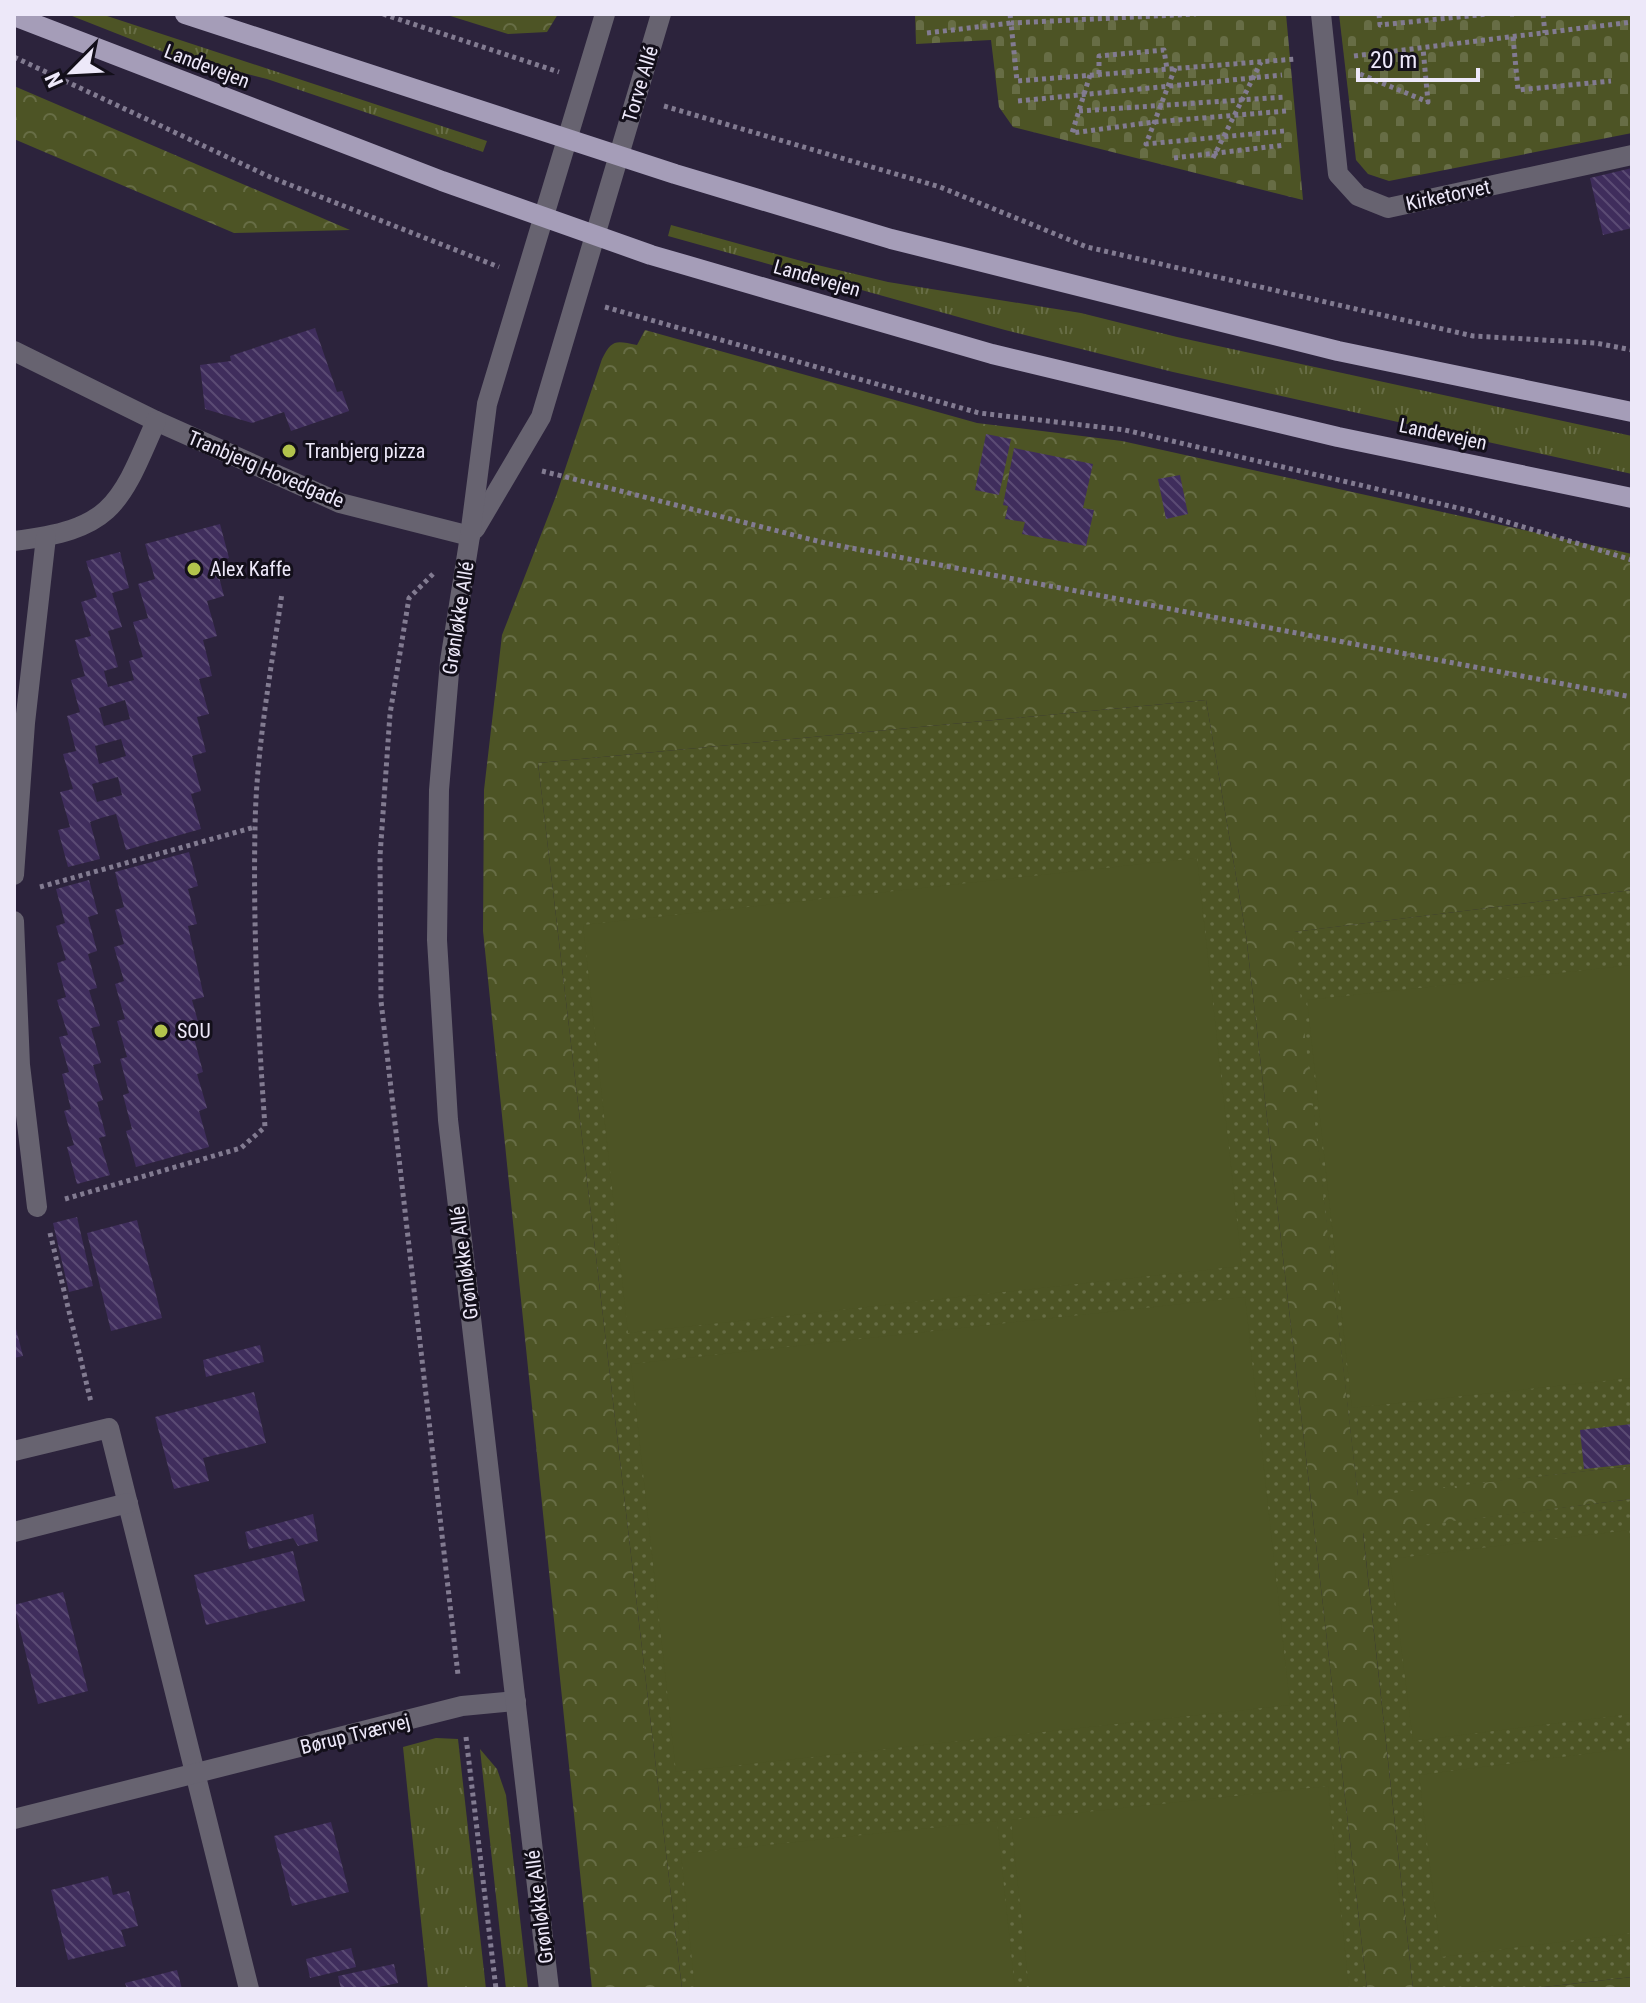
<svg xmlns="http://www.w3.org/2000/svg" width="1646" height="2003" viewBox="0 0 1646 2003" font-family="'Roboto Condensed',sans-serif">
	<defs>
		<pattern id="grass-tufts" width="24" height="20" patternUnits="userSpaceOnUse" patternTransform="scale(2)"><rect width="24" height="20" fill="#4d5425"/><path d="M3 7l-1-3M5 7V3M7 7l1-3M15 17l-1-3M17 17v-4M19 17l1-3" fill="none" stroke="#676d45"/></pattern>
		<pattern id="forest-crowns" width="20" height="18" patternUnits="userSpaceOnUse" patternTransform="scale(2)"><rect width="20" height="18" fill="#4d5425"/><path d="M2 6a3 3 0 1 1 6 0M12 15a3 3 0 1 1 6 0" fill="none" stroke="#676d45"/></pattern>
		<pattern id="cemetery-stones" width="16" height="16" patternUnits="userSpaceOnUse" patternTransform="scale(2)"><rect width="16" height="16" fill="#4d5425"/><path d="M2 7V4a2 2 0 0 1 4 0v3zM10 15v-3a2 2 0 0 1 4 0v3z" fill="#676d45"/></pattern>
		<pattern id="park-dots" width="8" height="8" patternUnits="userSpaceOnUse" patternTransform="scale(2)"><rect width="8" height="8" fill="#4d5425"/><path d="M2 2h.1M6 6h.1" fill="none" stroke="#676d45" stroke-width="1.8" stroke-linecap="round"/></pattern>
		<pattern id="building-back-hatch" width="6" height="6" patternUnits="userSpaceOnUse" patternTransform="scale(2)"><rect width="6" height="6" fill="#3f2d5c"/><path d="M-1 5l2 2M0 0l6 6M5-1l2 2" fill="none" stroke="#5b4b74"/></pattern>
	</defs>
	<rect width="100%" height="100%" fill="#2c233c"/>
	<g fill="url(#grass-tufts)">
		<polygon points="67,14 101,14 487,141 483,152 267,79 166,53"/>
		<polygon points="671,225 805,262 888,282 1081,313 1177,337 1632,436 1632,474 1173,372 1005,330 668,236"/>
		<polygon points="436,1738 458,1739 486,1989 428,1989 403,1747"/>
		<polygon points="480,1749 497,1769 506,1795 528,1989 506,1989"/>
	</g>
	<g fill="url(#forest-crowns)">
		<polygon points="444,14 558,14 547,32 508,34"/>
		<polygon points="14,86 350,230 234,233 14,139"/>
		<path d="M645,330L977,423L1122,441L1632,554V890L1294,932L1358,1496L1632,1466V1499L1363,1533L1413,1989H1367L1246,935L1206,700L538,763L682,1989H592L483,931L484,790L502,635L556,496L602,359C612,338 617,341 637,345Z"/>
		<polygon points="1632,1977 1632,1989 1526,1989"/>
	</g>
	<g fill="url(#cemetery-stones)">
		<polygon points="915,14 1286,14 1303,200 1013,127 999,107 991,40 916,44"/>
		<polygon points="1339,14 1632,14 1632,133 1389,181 1368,174 1356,160"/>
	</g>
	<g fill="url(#park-dots)">
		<polygon points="1206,700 1246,935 1367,1989 682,1989 538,763"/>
		<polygon points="1632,890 1632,1466 1358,1497 1293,932"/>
		<polygon points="1632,1499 1632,1977 1526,1989 1413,1989 1363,1532"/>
	</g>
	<g fill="#4d5425">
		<polygon points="1197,858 1242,1266 628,1333 583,925"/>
		<polygon points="1632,965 1632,1378 1352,1408 1307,1000"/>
		<polygon points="1245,1297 1290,1705 676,1772 631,1364"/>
		<polygon points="1629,1530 1632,1554 1632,1714 1413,1741 1390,1559"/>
		<polygon points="1632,1748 1632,1933 1441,1957 1419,1775"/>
		<polygon points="1328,1786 1349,1989 1029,1989 1011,1820"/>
		<polygon points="997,1821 1015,1989 695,1989 681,1854"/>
	</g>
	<g fill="url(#building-back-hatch)" fill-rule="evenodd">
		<polygon points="1632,168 1632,228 1603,235 1590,178"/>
		<polygon points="315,328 337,392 342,391 349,411 291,431 284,412 252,423 205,409 200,365 231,361 230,356"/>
		<polygon points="986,434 1011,439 999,495 975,490"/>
		<polygon points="1014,448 1093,464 1083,508 1094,510 1086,546 1022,534 1025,522 1005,519 1008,506 1003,505"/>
		<polygon points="1180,475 1188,514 1166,519 1158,479"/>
		<path d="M220,524L229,558L215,562L224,596L207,601L217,636L203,640L212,676L199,679L209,714L197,717L206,752L192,756L201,791L191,794L201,829L126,850L116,814L101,818L90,822L100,859L68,867L58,830L70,827L60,792L73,789L63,754L76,751L67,716L80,712L71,680L85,676L75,640L91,636L81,602L97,597L86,561L120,552L129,588L112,593L122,627L108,631L118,667L104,671L108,687L134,680L129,661L143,657L133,622L148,618L138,584L155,579L145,544ZM125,700L130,719L104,726L99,708ZM121,739L126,756L99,764L95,746ZM118,777L122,795L97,802L92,784Z"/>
		<polygon points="189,852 198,886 188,889 197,924 188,926 204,997 192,1000 202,1036 194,1038 203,1072 197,1074 207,1108 199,1111 209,1147 136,1167 126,1131 132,1129 123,1095 129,1093 120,1059 127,1057 117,1021 125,1019 115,984 124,981 114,947 124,944 115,910 124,907 115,872"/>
		<polygon points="89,880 98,914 88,917 97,951 88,954 97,988 89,990 100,1026 91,1028 101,1063 93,1065 103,1100 97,1102 106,1136 99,1138 110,1175 77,1184 67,1147 74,1145 64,1111 71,1109 62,1074 69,1072 59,1037 68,1035 57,1000 66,997 57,963 66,960 56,926 65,923 56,889"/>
		<polygon points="77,1217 93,1286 69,1292 53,1223"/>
		<polygon points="137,1220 162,1318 111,1331 87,1233"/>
		<polygon points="15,1325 23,1356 14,1358 14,1326"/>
		<polygon points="260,1345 264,1362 206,1377 203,1360"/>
		<polygon points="254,1392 266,1443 203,1458 209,1481 174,1489 155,1417"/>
		<polygon points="1632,1424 1632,1464 1584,1469 1580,1430"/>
		<polygon points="313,1514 318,1541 298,1546 293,1538 249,1549 245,1532"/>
		<polygon points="293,1551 305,1601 206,1625 194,1575"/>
		<polygon points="63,1592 88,1691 38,1704 14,1605"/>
		<polygon points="331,1822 349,1892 292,1906 274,1836"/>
		<polygon points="108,1876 113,1895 129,1891 138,1926 121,1930 126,1946 68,1960 51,1890"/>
		<polygon points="351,1948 356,1967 310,1978 306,1959"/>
		<polygon points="394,1964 398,1983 369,1989 341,1989 338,1976"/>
		<polygon points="177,1970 182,1989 127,1989 125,1983"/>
	</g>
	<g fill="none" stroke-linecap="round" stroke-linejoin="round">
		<g stroke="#827b91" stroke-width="5" stroke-dasharray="4 4" stroke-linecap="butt">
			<polyline points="383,14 559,72"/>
			<polyline points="1010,14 1011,23 1196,14"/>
			<polyline points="1379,14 1380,25 1488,14"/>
			<polyline points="1510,14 1514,14"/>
			<polyline points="1543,14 1545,33"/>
			<polyline points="927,33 1011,23 1017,81 1296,59"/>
			<polyline points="1513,37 1518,90 1611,81"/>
			<polyline points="1354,56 1632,22"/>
			<polyline points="14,57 270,177 499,267"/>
			<polyline points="1175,68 1146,144 1284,131"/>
			<polyline points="1099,74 1099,56 1164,50 1167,69"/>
			<polyline points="1360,74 1428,102 1423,48"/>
			<polyline points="1090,75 1072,133 1154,122 1286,111"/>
			<polyline points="1018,101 1282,75"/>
			<polyline points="664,106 940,187 1087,247 1473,336 1596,343 1632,350"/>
			<polyline points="1079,111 1285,97"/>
			<polyline points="1174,158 1285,145"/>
			<polyline points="1213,158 1261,62"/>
			<polyline points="605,307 979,413 1125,430 1471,511 1632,560"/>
			<polyline points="542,471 825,543 1632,697"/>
			<polyline points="433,574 409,598 390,714 380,856 381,1001 458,1675"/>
			<polyline points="40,887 255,827"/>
			<path d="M65,1199L241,1148L265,1127C258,1028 253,928 255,829C256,750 271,671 282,593"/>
			<polyline points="50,1233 91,1402"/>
			<polyline points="466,1737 496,1989"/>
		</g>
		<g stroke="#676370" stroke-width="20">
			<polyline points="1321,14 1338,174 1358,196 1388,208 1632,155"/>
			<polyline points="14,351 156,421 340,503 470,536"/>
			<polyline points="475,529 541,417 661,14"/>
			<path d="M14,541C112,529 119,507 156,421"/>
			<polyline points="14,875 25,723 46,537"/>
			<polyline points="14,921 20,1065 37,1207"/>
			<polyline points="14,1451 109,1428 249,1989"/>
			<polyline points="14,1532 128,1503"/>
			<polyline points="14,1819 462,1706 516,1701"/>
			<polyline points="549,1989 448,1120 437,940 439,790 450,661 470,536 487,404 605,14"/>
		</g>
		<g stroke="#a59db8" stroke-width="20">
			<polyline points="185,14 675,174 891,239 1338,351 1632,412"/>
			<polyline points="14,16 442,181 651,255 992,354 1338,437 1632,498"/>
		</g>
	</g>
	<g fill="#b2c34c" stroke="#130f1a" stroke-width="3">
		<circle cx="289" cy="451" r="8"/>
		<circle cx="194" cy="569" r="8"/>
		<circle cx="161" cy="1031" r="8"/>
	</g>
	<g text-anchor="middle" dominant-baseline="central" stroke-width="6" stroke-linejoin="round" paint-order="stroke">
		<g font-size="20" fill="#ede8f9" stroke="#130f1a">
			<text transform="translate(207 66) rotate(21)">Landevejen</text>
			<text transform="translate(640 84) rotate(-73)">Torve Allé</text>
			<text transform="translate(1448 195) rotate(-12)">Kirketorvet</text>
			<text transform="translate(817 278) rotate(16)">Landevejen</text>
			<text transform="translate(1443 434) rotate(12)">Landevejen</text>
			<text transform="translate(266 469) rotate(23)">Tranbjerg Hovedgade</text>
			<text transform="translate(458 618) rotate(-81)">Grønløkke Allé</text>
			<text transform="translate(464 1263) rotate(-97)">Grønløkke Allé</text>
			<text transform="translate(355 1734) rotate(-14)">Børup Tværvej</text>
			<text transform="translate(539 1907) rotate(-97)">Grønløkke Allé</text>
		</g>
		<g font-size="20" fill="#ede8f9" stroke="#130f1a" text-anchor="start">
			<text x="305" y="451">Tranbjerg pizza</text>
			<text x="210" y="569">Alex Kaffe</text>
			<text x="177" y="1031">SOU</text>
		</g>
	</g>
	<rect width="1646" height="2003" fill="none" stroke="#ede8f9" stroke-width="32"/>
	<g transform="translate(72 72) rotate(246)" stroke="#130f1a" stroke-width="6" paint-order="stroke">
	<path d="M0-6L14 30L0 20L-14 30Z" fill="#ede8f9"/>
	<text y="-12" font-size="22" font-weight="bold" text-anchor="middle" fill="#ede8f9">N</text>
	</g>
	<path d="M1358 68v12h120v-12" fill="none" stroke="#ede8f9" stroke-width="4"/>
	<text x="1370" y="68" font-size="24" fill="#ede8f9" stroke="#130f1a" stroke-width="6" paint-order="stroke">20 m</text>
</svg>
